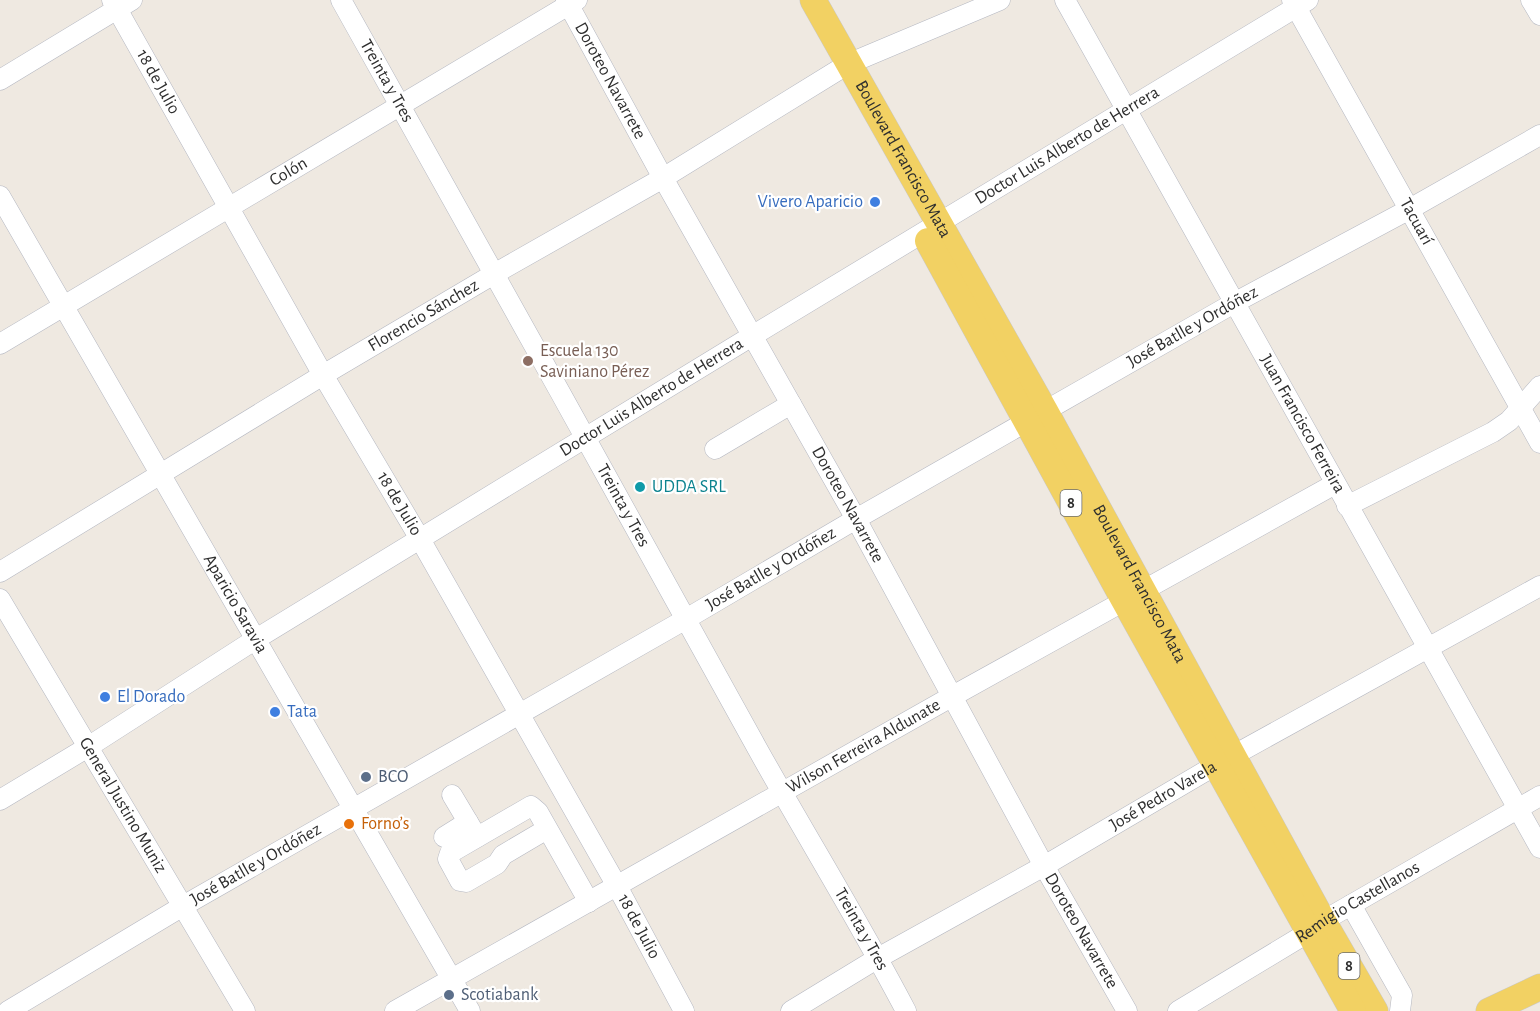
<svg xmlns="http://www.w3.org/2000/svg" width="1540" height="1011" viewBox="0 0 1540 1011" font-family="'Alegreya Sans',sans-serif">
	<rect width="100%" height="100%" fill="#efe9e1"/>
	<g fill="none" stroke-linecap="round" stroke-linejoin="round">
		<g stroke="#b4b7c1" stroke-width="21">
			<g id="minor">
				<path id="s1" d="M112,0L323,375L420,539L617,886L684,1011"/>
				<path id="s2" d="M341,0C481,249 619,498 757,748C806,836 859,921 906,1011"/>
				<path id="s3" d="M566,0L663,178L856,519L1044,866L1127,1011"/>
				<path id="s4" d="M1065,0L1540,848"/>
				<path id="s5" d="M1292,0L1540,443"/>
				<polyline points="1531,0 1540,15"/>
				<polyline points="0,80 132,0"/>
				<path id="s6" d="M0,196L470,1011"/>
				<path id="s7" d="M0,344L577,0"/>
				<polyline points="715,449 791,404"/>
				<polyline points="1347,506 1493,432 1509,421 1540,386"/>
				<path id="s8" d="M0,572L323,375L494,274L663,178L848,64L1000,0"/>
				<path id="s9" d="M0,599L245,1011"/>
				<polyline points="452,795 477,837"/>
				<path id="s10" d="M0,800L88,747L256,639L752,336L1308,0"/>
				<polyline points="547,829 503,855 497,864 466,882 460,881 448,859 450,853 531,806 538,812 589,902"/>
				<polyline points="444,837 468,822"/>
				<polyline points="1351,905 1402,995 1400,1011"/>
				<path id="s11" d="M8,1011L183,906L686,619L856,519L1234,303L1408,210L1540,135"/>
				<path id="s12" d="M395,1011L951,697L1335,484"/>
				<path id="s13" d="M791,1011L878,958L1044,866L1216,765L1540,586"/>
				<path id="s14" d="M1178,1011L1309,932L1323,921L1540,796"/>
			</g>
		</g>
		<g stroke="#c9c9c9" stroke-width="27">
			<g id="major">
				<path id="s15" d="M813,0L1045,411L1323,921L1375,1011"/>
				<polyline points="928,241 1124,600 1353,1011"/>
				<polyline points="1489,1011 1540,987"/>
			</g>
		</g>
		<use href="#minor" stroke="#fff" stroke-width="20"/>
		<use href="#major" stroke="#f2d163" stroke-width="26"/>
	</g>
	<g fill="#3f7fe0" stroke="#fff" stroke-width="2">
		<circle cx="875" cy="202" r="6"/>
		<circle cx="105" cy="697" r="6"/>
		<circle cx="275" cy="712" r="6"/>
	</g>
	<circle fill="#8d6e63" stroke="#fff" stroke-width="2" cx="528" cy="361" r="6"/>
	<circle fill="#0f9aa8" stroke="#fff" stroke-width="2" cx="640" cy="487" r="6"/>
	<g fill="#5c6f8a" stroke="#fff" stroke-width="2">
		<circle cx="366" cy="777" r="6"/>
		<circle cx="449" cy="995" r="6"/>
	</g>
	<circle fill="#e8710a" stroke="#fff" stroke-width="2" cx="349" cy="824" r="6"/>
	<g text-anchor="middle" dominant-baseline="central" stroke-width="4.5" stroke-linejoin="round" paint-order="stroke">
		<g fill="#fff" stroke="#6d6d6d" stroke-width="1.5">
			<rect x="1060.5" y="490" width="21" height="26" rx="4.5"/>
			<rect x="1338.5" y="953" width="21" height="26" rx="4.5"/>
		</g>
		<g font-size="16" font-weight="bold" fill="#2e2e2e">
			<text x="1071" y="503">8</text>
			<text x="1349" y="966">8</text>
		</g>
		<g font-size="18" fill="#2e2e2e" stroke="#fff">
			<text stroke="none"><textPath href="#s2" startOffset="93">Treinta y Tres</textPath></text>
			<text stroke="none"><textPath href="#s3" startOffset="92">Doroteo Navarrete</textPath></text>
			<text stroke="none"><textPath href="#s1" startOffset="94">18 de Julio</textPath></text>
			<text stroke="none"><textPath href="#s10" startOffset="1252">Doctor Luis Alberto de Herrera</textPath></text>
			<text stroke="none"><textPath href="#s15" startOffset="183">Boulevard Francisco Mata</textPath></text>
			<text stroke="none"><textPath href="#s7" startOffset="336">Colón</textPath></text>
			<text stroke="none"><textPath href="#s5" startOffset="254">Tacuarí</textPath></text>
			<text stroke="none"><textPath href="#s8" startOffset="495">Florencio Sánchez</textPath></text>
			<text stroke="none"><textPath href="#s11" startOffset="1368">José Batlle y Ordóñez</textPath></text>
			<text stroke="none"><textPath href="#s10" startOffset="766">Doctor Luis Alberto de Herrera</textPath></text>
			<text stroke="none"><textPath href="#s4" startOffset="486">Juan Francisco Ferreira</textPath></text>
			<text stroke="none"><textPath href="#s1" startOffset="580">18 de Julio</textPath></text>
			<text stroke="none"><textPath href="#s2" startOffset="579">Treinta y Tres</textPath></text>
			<text stroke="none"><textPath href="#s3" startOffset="578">Doroteo Navarrete</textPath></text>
			<text stroke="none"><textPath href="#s11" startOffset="882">José Batlle y Ordóñez</textPath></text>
			<text stroke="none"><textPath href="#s15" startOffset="669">Boulevard Francisco Mata</textPath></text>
			<text stroke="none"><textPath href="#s6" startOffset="471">Aparicio Saravia</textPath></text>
			<text stroke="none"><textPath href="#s12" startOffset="538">Wilson Ferreira Aldunate</textPath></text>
			<text stroke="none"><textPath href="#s13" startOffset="430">José Pedro Varela</textPath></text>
			<text stroke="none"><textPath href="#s9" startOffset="240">General Justino Muniz</textPath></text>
			<text stroke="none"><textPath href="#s11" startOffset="288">José Batlle y Ordóñez</textPath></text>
			<text stroke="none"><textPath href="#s14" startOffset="210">Remigio Castellanos</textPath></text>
			<text stroke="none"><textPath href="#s1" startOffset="1066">18 de Julio</textPath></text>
			<text stroke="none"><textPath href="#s2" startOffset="1065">Treinta y Tres</textPath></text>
			<text stroke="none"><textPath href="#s3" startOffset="1064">Doroteo Navarrete</textPath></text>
		</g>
		<g font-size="18" fill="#366cbe" stroke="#fff" text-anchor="start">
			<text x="863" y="202" text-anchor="end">Vivero Aparicio</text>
			<text x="117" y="697">El Dorado</text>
			<text x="287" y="712">Tata</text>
		</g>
		<g font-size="18" fill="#785e54" stroke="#fff" text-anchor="start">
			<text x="540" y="351">Escuela 130<tspan x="540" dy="21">Saviniano Pérez</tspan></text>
		</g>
		<g font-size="18" fill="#0d838f" stroke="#fff" text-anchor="start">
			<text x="652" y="487">UDDA SRL</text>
		</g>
		<g font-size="18" fill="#4e5e75" stroke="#fff" text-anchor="start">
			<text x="378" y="777">BCO</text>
			<text x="461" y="995">Scotiabank</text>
		</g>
		<g font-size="18" fill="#c56008" stroke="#fff" text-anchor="start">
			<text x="361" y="824">Forno’s</text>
		</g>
	</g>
</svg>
